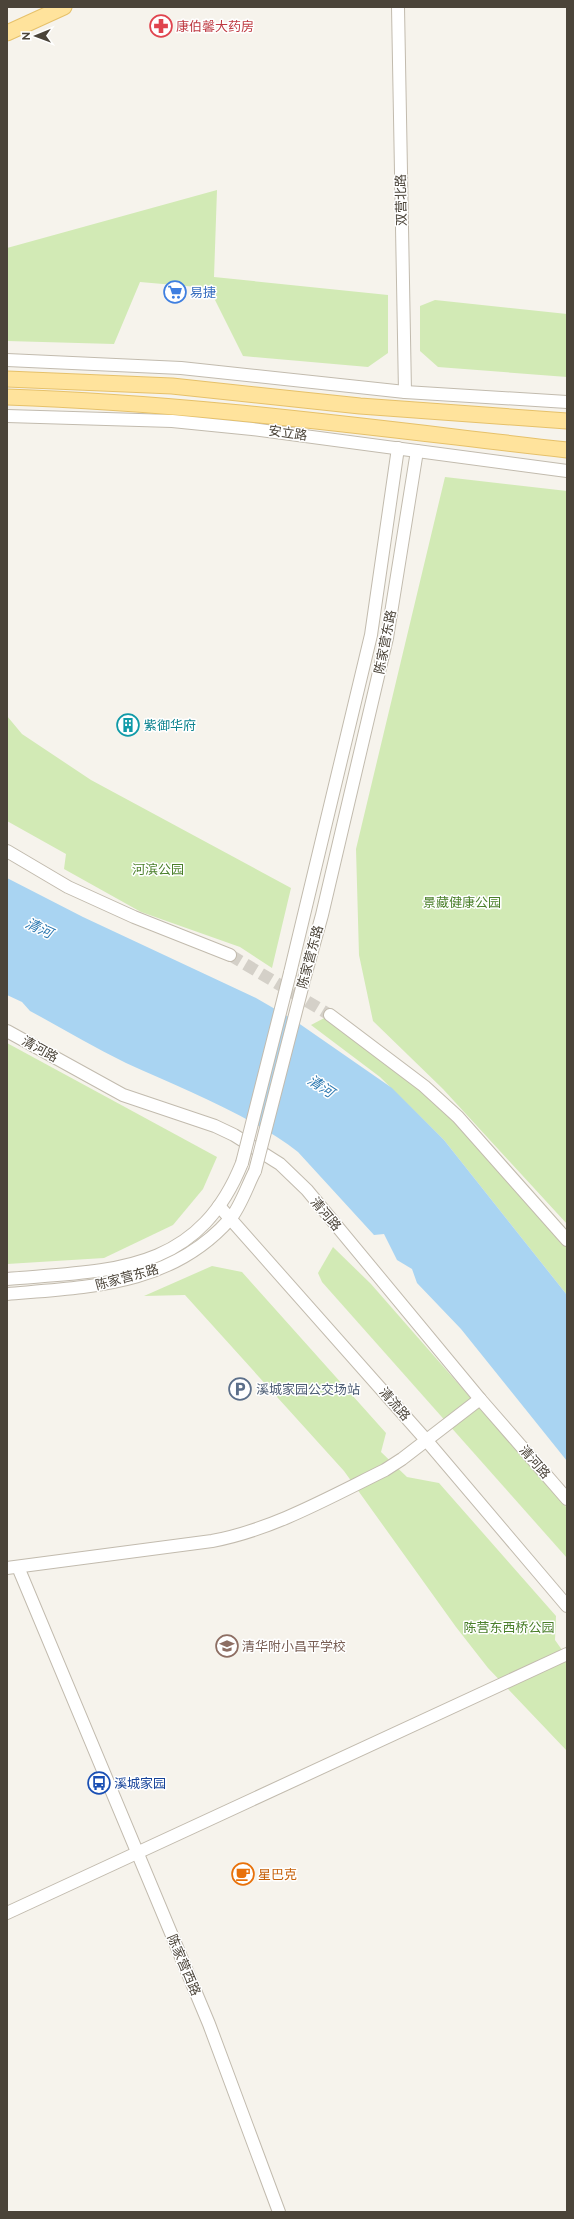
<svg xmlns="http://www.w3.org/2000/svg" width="574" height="2219" viewBox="0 0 574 2219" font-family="Raleway,'Noto Sans SC',sans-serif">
	<rect width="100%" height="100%" fill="#f6f3ec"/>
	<g fill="#d2eab5">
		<polygon points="217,190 214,277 388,295 388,353 368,367 243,356 209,288 140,282 114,344 7,341 7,248"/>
		<polygon points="435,300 567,314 567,377 438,367 420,351 420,306"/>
		<polygon points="445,477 567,491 567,1224 443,1089 373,1021 359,955 356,849"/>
		<polygon points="7,716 22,734 91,780 291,888 272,968 240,947 141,912 64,869 66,854 7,821"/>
		<polygon points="330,1015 424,1086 567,1240 567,1295 444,1140 380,1077 311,1025"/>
		<polygon points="7,1043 217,1157 203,1189 173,1225 104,1258 7,1264"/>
		<polygon points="333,1247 371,1284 567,1508 567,1558 322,1282 318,1273"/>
		<polygon points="212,1266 242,1272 386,1433 381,1452 407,1477 439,1483 556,1616 555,1640 567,1657 567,1751 488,1668 456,1627 344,1471 185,1295 144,1296"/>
	</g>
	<path fill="#a9d4f2" d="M7,878L83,917L256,998L294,1020L392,1088L444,1140L567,1295V1461L461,1329L417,1283L412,1269L397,1260L384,1234L374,1235L298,1152C250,1115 181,1088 126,1063C93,1047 62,1028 30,1011L22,1002L7,995Z"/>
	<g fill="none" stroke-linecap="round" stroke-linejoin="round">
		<polyline stroke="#d4d0c8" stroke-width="12" stroke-dasharray="12 6" stroke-linecap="butt" points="230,955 330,1015"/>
		<g stroke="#c2bbae" stroke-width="14">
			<g id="minor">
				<polyline points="398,7 405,392"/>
				<polyline points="7,360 181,368 405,392 567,402"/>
				<polyline points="7,416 172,421 252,429 567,471"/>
				<polyline points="7,851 68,887 134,917 230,955"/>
				<polyline points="290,973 371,635 398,448"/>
				<polyline points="304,980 322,915 387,638 417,451"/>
				<polyline points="330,1015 424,1086 458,1117 567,1240"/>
				<polyline points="7,1031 123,1095 215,1126 234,1135 280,1164 307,1190 480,1399 567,1499"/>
				<polyline points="219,1206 427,1441 567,1606"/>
				<path d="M7,1279C110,1270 197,1275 242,1163"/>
				<path d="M7,1294C89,1287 171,1286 230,1219C240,1208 248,1184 255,1171"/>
				<polyline points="18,1567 209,2024 279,2212"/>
				<path d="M7,1568L212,1541C272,1530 330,1497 385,1470L402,1459L480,1399"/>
				<polyline points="7,1913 567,1654"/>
			</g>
		</g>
		<g stroke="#e6c16a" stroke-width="17">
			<g id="major">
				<polyline points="7,33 64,7"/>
				<polyline points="7,379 172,386 360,406 567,421"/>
				<path d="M7,397C195,403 381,429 567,450"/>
			</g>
		</g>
		<use href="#minor" stroke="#fff" stroke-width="12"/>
		<use href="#major" stroke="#ffe39c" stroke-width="15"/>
		<g stroke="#c2bbae" stroke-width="14" stroke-linecap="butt">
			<g id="minor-bridge">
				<polyline points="242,1163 290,973"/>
				<polyline points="255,1171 304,980"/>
			</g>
		</g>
		<use href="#minor-bridge" stroke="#fff" stroke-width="12"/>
	</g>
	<defs>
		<g id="pharmacy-ring" transform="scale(1.15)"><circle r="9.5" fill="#fff" stroke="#e0444e" stroke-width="1.5"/><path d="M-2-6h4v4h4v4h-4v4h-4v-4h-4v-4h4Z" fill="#e0444e"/></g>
		<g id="supermarket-ring" transform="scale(1.15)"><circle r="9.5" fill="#fff" stroke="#3f7fe0" stroke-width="1.5"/><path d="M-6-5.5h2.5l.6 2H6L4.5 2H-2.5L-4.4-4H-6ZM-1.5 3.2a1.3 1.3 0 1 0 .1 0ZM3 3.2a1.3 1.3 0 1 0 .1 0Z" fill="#3f7fe0"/></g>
		<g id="building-ring" transform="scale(1.15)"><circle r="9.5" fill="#fff" stroke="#0f9aa8" stroke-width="1.5"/><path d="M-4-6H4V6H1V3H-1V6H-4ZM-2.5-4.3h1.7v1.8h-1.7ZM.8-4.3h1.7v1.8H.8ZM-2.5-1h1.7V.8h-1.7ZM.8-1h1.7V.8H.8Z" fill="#0f9aa8"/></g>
		<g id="parking-ring" transform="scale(1.15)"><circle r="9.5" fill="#fff" stroke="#5c6f8a" stroke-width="1.5"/><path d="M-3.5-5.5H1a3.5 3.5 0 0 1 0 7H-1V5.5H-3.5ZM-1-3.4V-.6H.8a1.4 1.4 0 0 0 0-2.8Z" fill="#5c6f8a"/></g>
		<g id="school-ring" transform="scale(1.15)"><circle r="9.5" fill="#fff" stroke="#8d6e63" stroke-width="1.5"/><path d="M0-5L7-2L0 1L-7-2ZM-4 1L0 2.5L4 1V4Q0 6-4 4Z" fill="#8d6e63"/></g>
		<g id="bus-ring" transform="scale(1.15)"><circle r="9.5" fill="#fff" stroke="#1a4fb4" stroke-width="1.5"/><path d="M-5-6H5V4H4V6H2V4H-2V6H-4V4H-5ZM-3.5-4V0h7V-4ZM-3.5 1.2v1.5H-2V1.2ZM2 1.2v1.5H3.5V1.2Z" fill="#1a4fb4"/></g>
		<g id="cafe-ring" transform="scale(1.15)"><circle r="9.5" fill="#fff" stroke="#e8710a" stroke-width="1.5"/><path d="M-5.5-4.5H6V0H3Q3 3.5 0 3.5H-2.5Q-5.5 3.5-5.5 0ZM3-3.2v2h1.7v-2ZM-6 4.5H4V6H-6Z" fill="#e8710a"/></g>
	</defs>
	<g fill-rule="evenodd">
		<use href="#pharmacy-ring" x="161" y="26"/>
		<use href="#supermarket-ring" x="175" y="292"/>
		<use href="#building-ring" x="128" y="725"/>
		<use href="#parking-ring" x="240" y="1389"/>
		<use href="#school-ring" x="227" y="1646"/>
		<use href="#bus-ring" x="99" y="1783"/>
		<use href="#cafe-ring" x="243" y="1874"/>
	</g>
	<g text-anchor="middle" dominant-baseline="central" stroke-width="3" stroke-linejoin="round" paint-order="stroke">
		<g font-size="13" fill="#be3a42" stroke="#fff" text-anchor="start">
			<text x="176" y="26">康伯馨大药房</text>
		</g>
		<g font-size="13" fill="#4b4439" stroke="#fff">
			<text transform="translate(401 200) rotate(-91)">双营北路</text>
			<text transform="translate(288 433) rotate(8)">安立路</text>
			<text transform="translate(385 642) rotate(-79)">陈家营东路</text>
			<text transform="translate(310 957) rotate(-75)">陈家营东路</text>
			<text transform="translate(40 1049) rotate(29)">清河路</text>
			<text transform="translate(326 1214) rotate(50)">清河路</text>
			<text transform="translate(127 1277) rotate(-15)">陈家营东路</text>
			<text transform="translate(395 1404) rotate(49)">清流路</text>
			<text transform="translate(535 1462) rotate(49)">清河路</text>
			<text transform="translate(184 1965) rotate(67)">陈家营西路</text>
		</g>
		<g font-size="13" fill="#366cbe" stroke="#fff" text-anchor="start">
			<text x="190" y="292">易捷</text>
		</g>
		<g font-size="13" fill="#0d838f" stroke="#fff" text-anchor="start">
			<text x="144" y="725">紫御华府</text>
		</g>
		<g font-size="13" fill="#4a7f2a" stroke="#fff">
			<text x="158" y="869">河滨公园</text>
			<text x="462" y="902">景藏健康公园</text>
			<text x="509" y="1627">陈营东西桥公园</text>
		</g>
		<g font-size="13" fill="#4e5e75" stroke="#fff" text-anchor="start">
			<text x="256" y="1389">溪城家园公交场站</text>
		</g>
		<g font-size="13" fill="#785e54" stroke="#fff" text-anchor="start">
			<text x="242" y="1646">清华附小昌平学校</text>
		</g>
		<g font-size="13" fill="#164399" stroke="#fff" text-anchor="start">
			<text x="114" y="1783">溪城家园</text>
		</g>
		<g font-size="13" fill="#c56008" stroke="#fff" text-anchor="start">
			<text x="258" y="1874">星巴克</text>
		</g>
		<g font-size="14" font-style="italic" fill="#2e7ab2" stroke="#fff">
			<text transform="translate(39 928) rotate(25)">清河</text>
			<text transform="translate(321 1086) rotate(33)">清河</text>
		</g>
	</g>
	<rect width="574" height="2219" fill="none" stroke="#4b4439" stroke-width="16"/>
	<g transform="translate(36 36) rotate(269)" stroke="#ffffff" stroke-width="3" paint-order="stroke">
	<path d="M0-3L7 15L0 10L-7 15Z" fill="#4b4439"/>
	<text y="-6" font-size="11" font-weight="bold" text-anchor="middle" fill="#4b4439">N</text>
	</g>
</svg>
